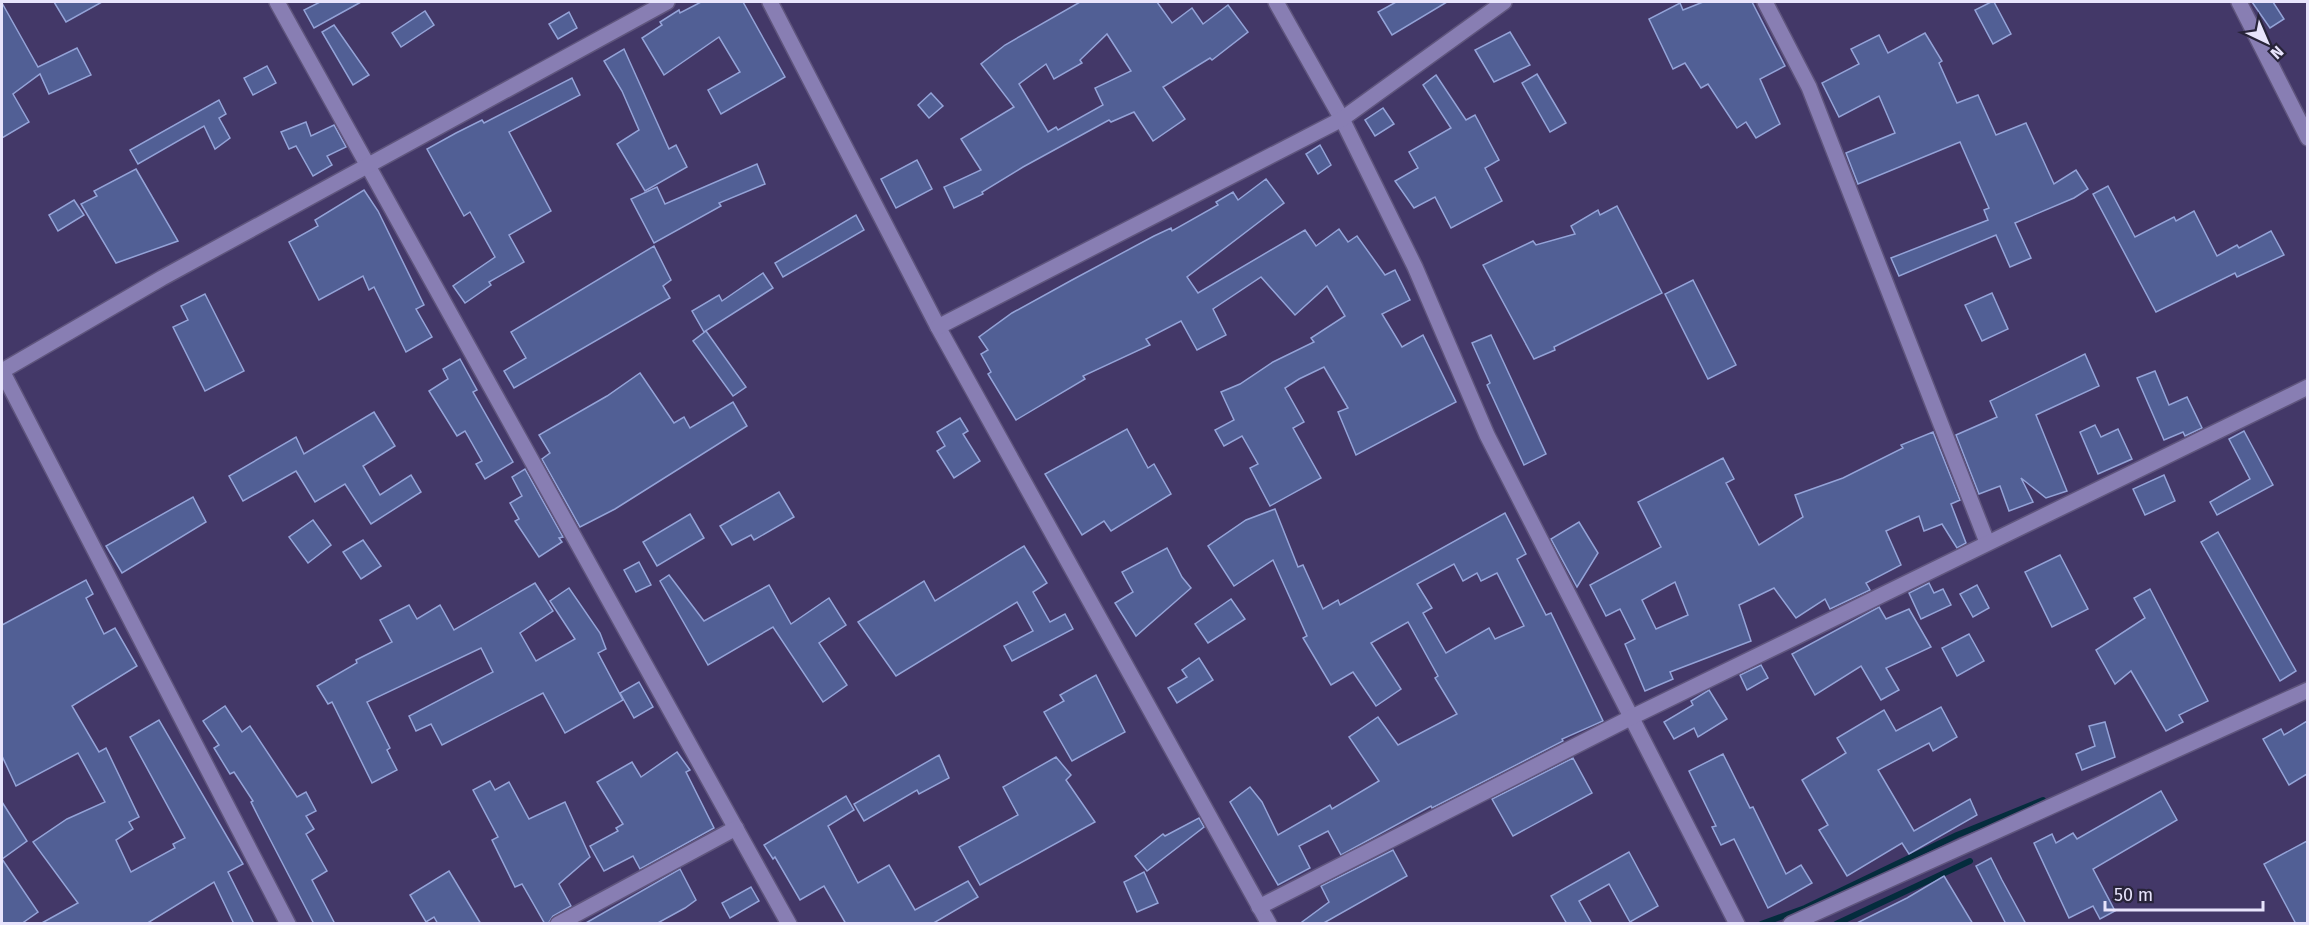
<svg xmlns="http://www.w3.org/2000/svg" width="2309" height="925" viewBox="0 0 2309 925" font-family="'Fira Sans',sans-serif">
	<rect width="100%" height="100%" fill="#433868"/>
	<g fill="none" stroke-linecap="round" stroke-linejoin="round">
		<g stroke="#042c3d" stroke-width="6">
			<polyline points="1761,924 1805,908 1957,835 2043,800"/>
			<polyline points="1836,924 1970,861"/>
		</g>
	</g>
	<g fill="#515f95" stroke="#94a3d8" stroke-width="1.5" fill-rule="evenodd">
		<polygon points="54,2 102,2 66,22"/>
		<polygon points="320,2 361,2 314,28 304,10"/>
		<polygon points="701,2 743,2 785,77 721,114 708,90 740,72 719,37 664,75 642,38 662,25 660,22 679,10 680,13"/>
		<path d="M1080,2H1157L1172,23L1192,8L1203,24L1228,5L1248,32L1212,60L1210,58L1163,87L1185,119L1153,141L1134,112L1111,122L1109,120L1023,167L982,192L983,194L954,208L944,187L981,170L961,139L1014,107L981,64L1005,45ZM1107,34L1131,71L1095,88L1103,105L1058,130L1056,127L1048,132L1019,84L1046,64L1054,79L1082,63L1080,60Z"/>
		<polygon points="1396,2 1447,2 1392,35 1378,12"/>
		<polygon points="1703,2 1752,2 1785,66 1760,79 1780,124 1756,138 1746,122 1737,128 1708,84 1701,88 1685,63 1673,69 1649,19 1680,3 1683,10"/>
		<polygon points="1991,2 1994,2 2011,34 1993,44 1975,10"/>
		<polygon points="2252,2 2273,2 2284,19 2270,28"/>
		<polygon points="2,3 38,67 77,48 91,75 49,94 40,74 13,94 29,122 2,138"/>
		<polygon points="425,11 434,25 401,47 392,33"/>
		<polygon points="569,12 577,28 558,39 549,24"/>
		<polygon points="334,25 369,75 353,85 322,32"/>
		<polygon points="1510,32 1530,65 1494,82 1475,50"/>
		<polygon points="1925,33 1942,61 1939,63 1957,103 1978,95 1996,135 2026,123 2054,184 2076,170 2088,189 2074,198 2015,223 2031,258 2010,267 1996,235 1899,276 1891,258 1988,220 1984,210 1989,208 1960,142 1858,184 1846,153 1895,133 1879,96 1839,117 1822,83 1859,64 1851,49 1879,35 1888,53"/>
		<polygon points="624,49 669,149 676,145 687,167 645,191 617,144 639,130 622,91 604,61"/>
		<polygon points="267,66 276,83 253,95 244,78"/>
		<polygon points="1537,74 1566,123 1550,132 1522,83"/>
		<polygon points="1436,75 1466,120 1475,115 1499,160 1485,168 1502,201 1451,228 1435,197 1414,208 1395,181 1418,168 1409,152 1451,128 1423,85"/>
		<polygon points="572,78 580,95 509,132 551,211 509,235 524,262 489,282 491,285 465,303 453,286 495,257 470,212 464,216 427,149 456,133 482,120 484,123"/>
		<polygon points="931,93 943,106 929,118 918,105"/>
		<polygon points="219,100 226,114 219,118 230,138 215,149 204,126 138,164 130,150"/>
		<polygon points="1383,108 1394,124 1375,136 1365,120"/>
		<polygon points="306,122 311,136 334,125 346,147 327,156 332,165 313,176 296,146 289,149 281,132"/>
		<polygon points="1320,145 1331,165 1318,174 1306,154"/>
		<polygon points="917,160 932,189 896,208 881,179"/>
		<polygon points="757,164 765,184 719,203 721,206 654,243 631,199 657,187 665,204"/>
		<polygon points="136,169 178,241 116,263 81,204 97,196 94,191"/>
		<polygon points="1266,179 1284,203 1187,277 1198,293 1305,230 1316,246 1339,229 1348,242 1357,236 1385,275 1395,270 1410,300 1382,314 1402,347 1423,335 1456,402 1356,455 1338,412 1348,408 1324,367 1299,379 1285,388 1304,422 1293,428 1321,478 1270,506 1250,468 1258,464 1242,436 1224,446 1215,430 1234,420 1221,392 1240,384 1273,362 1314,342 1311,338 1345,316 1327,286 1295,315 1261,277 1213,309 1226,335 1197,350 1181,321 1146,339 1150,345 1083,376 1085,379 1016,420 988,374 991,372 981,354 988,350 979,337 1012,313 1072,280 1154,236 1171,228 1172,231 1218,205 1216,202 1233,192 1238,200"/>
		<polygon points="2108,186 2135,237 2174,217 2176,221 2194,211 2217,256 2237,245 2239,248 2271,231 2284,255 2237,277 2235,273 2156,312 2093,194"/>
		<polygon points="364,190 378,211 424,305 416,309 432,337 406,352 374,287 369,290 363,276 319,300 289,242 318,226 315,220"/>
		<polygon points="74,200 84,215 58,231 49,215"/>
		<polygon points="1617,206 1662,293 1554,347 1555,350 1534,359 1483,265 1533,241 1536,245 1575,234 1571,226 1598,210 1600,215"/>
		<polygon points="856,215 864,230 783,277 775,263"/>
		<polygon points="654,246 671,280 663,286 670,298 514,388 504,371 526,358 511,332"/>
		<polygon points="763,273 773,288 704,332 692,311 719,295 722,301"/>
		<polygon points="1693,280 1736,365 1708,379 1665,294"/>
		<polygon points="1992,293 2008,329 1982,341 1965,305"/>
		<polygon points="205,294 244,371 205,391 173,327 188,320 181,306"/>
		<polygon points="706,331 746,387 733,396 693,341"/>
		<polygon points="1491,335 1546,454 1524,465 1487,385 1490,383 1472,343"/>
		<polygon points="2085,354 2099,386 2036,415 2067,491 2046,498 2021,478 2033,502 2009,511 2000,486 1979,494 1956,435 1997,417 1990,401"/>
		<polygon points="460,359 477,390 473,392 513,462 485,479 476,464 482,461 465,431 457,436 429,391 448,379 443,369"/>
		<polygon points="2155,371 2169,405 2187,397 2202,428 2185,436 2183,432 2164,440 2137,378"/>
		<polygon points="640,373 674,423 684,417 690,428 733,402 747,426 615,509 580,527 542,459 550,453 539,435 607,396"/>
		<polygon points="374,412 395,446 363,466 380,495 411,475 421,492 371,524 345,484 315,502 296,471 243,501 229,476 296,437 304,454"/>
		<polygon points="960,418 968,431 963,434 980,461 954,478 937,451 945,446 937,432"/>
		<polygon points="2095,425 2101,437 2118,429 2132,459 2098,474 2080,432"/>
		<polygon points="1127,429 1148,468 1154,464 1171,494 1111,531 1104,521 1082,535 1045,474"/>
		<polygon points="2244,431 2273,485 2217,515 2210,502 2250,479 2229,439"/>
		<path d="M1933,432L1960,500L1951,504L1966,543L1957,548L1942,524L1924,531L1919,516L1886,531L1901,565L1866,583L1870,590L1830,609L1825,599L1796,618L1774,588L1739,605L1751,641L1670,672L1673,679L1645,691L1625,644L1635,639L1620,609L1606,616L1590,585L1661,547L1638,502L1723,458L1734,479L1726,483L1759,545L1803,517L1795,495L1843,478L1903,448L1901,445ZM1675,582L1688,615L1656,629L1642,600Z"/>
		<polygon points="525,469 563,537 559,538 562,542 539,557 515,521 519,519 510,503 522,496 512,477"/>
		<polygon points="2164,475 2175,501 2145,515 2133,489"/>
		<polygon points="779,492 794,517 754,540 751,535 732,545 720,526"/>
		<polygon points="193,497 206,522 122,573 106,546"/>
		<path d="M1275,509L1298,567L1303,565L1323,609L1338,600L1340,605L1505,513L1526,554L1517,559L1546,615L1551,613L1603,721L1562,739L1563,741L1432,808L1431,806L1341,855L1328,831L1299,846L1310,868L1278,885L1230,802L1250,787L1262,802L1278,835L1330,805L1332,809L1379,781L1349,737L1378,717L1398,745L1457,714L1435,678L1438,676L1408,622L1371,643L1401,689L1376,706L1353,672L1331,685L1303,638L1307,636L1273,560L1234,586L1208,546L1246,520ZM1454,564L1463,581L1477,573L1481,581L1497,573L1524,626L1495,639L1489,628L1446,653L1423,613L1432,608L1417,584Z"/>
		<polygon points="690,514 704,538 657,566 643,542"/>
		<polygon points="313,520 331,545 308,563 289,537"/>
		<polygon points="1579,522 1598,553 1577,587 1551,539"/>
		<polygon points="2218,532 2296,671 2280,681 2201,542"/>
		<polygon points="363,540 381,566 361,579 343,552"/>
		<polygon points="1024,546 1047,583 1033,592 1050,622 1065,614 1073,629 1012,661 1004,646 1033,631 1017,602 896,676 858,622 924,581 935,601"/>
		<polygon points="1167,548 1182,577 1191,588 1136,636 1115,603 1133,592 1122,572"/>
		<polygon points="2060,555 2088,609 2052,627 2025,572"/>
		<polygon points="639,562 651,585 636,592 624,570"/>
		<polygon points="669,575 704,621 769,585 791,624 829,598 846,625 819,643 847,685 823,702 773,627 708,665 660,581"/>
		<polygon points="86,580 93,594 86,598 104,634 115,628 137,666 72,706 99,752 106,748 139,817 129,822 133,829 116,840 131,872 175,848 173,844 185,838 130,737 159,720 243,864 228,872 254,924 234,924 214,882 146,924 40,924 78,903 33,842 67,819 105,802 78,753 16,786 2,756 2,625"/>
		<polygon points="535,583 553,611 520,633 536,661 575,639 550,601 569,588 600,633 606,649 598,653 623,700 565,733 543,693 442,745 431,724 416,731 409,716 493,672 481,648 367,702 390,748 387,750 397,770 372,783 332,702 328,704 317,686 357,663 356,660 392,642 380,620 409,605 417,619 440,605 454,630"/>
		<polygon points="1929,583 1934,593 1943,589 1951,605 1921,619 1909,593"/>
		<polygon points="1977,585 1989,608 1973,617 1960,594"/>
		<polygon points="2150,589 2208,701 2179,715 2183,722 2166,731 2131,671 2115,684 2096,650 2145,618 2134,598"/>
		<polygon points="1231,599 1245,619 1208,643 1195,624"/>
		<polygon points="1879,607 1886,619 1909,609 1931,647 1886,668 1899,690 1881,700 1861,666 1815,695 1792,654"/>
		<polygon points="1969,634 1984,661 1957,676 1942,648"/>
		<polygon points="1199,658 1213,680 1177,703 1168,688 1187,677 1182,670"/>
		<polygon points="1761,665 1768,678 1747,690 1740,675"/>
		<polygon points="1096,675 1125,732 1072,761 1044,712 1064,701 1060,695"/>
		<polygon points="639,682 653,707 634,718 620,693"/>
		<polygon points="1709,690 1727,719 1698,737 1694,728 1674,739 1664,722 1693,705 1691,701"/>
		<polygon points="225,706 242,732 250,726 297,797 306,792 316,811 306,816 314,829 306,834 327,871 312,880 335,924 314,924 259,818 251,802 253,801 234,772 230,774 214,748 219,745 203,721"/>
		<polygon points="1941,707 1957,737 1933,751 1929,743 1878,770 1914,831 1970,799 1977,815 1909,854 1902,843 1847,876 1819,830 1828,825 1802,780 1846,753 1837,738 1884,710 1896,731"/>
		<polygon points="2307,721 2307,774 2289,785 2263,739 2281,729 2284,735"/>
		<polygon points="2105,722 2115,757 2082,770 2076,754 2095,746 2089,726"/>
		<polygon points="677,752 690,770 686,772 714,828 640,869 633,856 604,871 590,846 618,831 616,828 623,824 597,782 632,762 641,777"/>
		<polygon points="1723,754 1750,808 1753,807 1786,874 1801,865 1812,883 1768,908 1734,839 1721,845 1712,827 1716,826 1689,771"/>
		<polygon points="939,755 949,778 919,794 917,790 864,821 854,804"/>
		<polygon points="1056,757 1071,775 1066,780 1095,822 980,885 959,847 1018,815 1003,787"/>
		<polygon points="1573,758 1592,793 1513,836 1492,799"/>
		<polygon points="490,781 495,790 509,782 529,819 565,802 590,857 559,884 571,906 553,916 548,924 545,924 522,884 515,887 492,840 498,837 473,790"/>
		<polygon points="2161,791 2177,820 2093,869 2115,911 2100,919 2093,906 2069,918 2034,843 2052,834 2056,843 2073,833 2077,839"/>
		<polygon points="846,796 854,810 828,826 858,883 889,865 915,910 968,881 978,897 932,924 846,924 824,886 800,900 775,857 773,859 764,845"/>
		<polygon points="2,802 27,841 2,859"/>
		<polygon points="1199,818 1204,827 1147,871 1135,856 1163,834 1165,836"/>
		<polygon points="2307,841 2307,924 2296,924 2264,864"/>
		<polygon points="1393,850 1407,876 1322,924 1303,924 1302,922 1329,902 1321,886"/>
		<polygon points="1629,852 1658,906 1630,922 1609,884 1579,901 1592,924 1567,924 1551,896"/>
		<polygon points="1991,858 2002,880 2026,924 2006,924 1976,866"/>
		<polygon points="2,859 38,912 21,924 2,924"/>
		<polygon points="680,869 696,900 685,908 656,924 584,924"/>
		<polygon points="449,871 481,924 438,924 434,917 426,922 410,895"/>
		<polygon points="1144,872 1158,903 1137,912 1124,882"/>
		<polygon points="1944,876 1973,924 1855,924 1907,898"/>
		<polygon points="751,887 759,901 730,918 722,903"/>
	</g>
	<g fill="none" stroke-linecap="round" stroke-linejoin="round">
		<g stroke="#5f557d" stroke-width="18">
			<g id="street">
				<polyline points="277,2 789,924"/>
				<polyline points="770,2 938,327 1269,924"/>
				<polyline points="1276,2 1342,119 1415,267 1487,435 1737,924"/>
				<polyline points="1765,2 1809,87 1987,542"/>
				<polyline points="2239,2 2308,138"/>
				<polyline points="938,327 1342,119 1504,2"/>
				<polyline points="2,371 162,278 667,2"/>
				<polyline points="2,371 288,924"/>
				<polyline points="1259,907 1632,717 2308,387"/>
				<polyline points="558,924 736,828"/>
				<polyline points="1791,924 2308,690"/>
			</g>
		</g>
		<use href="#street" stroke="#887eb3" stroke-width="15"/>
	</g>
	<rect width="2309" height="925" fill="none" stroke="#e8e4fc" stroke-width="6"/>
	<g transform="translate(2267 42) rotate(136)" stroke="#28243a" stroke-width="4.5" paint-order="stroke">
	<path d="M0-4.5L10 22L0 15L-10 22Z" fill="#e8e4fc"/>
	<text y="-9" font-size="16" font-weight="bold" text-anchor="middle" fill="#e8e4fc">N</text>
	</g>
	<path d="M2105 901v9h158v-9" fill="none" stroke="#e8e4fc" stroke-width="3"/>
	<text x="2114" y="901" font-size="18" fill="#e8e4fc" stroke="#28243a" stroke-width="4.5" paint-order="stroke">50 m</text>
</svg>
